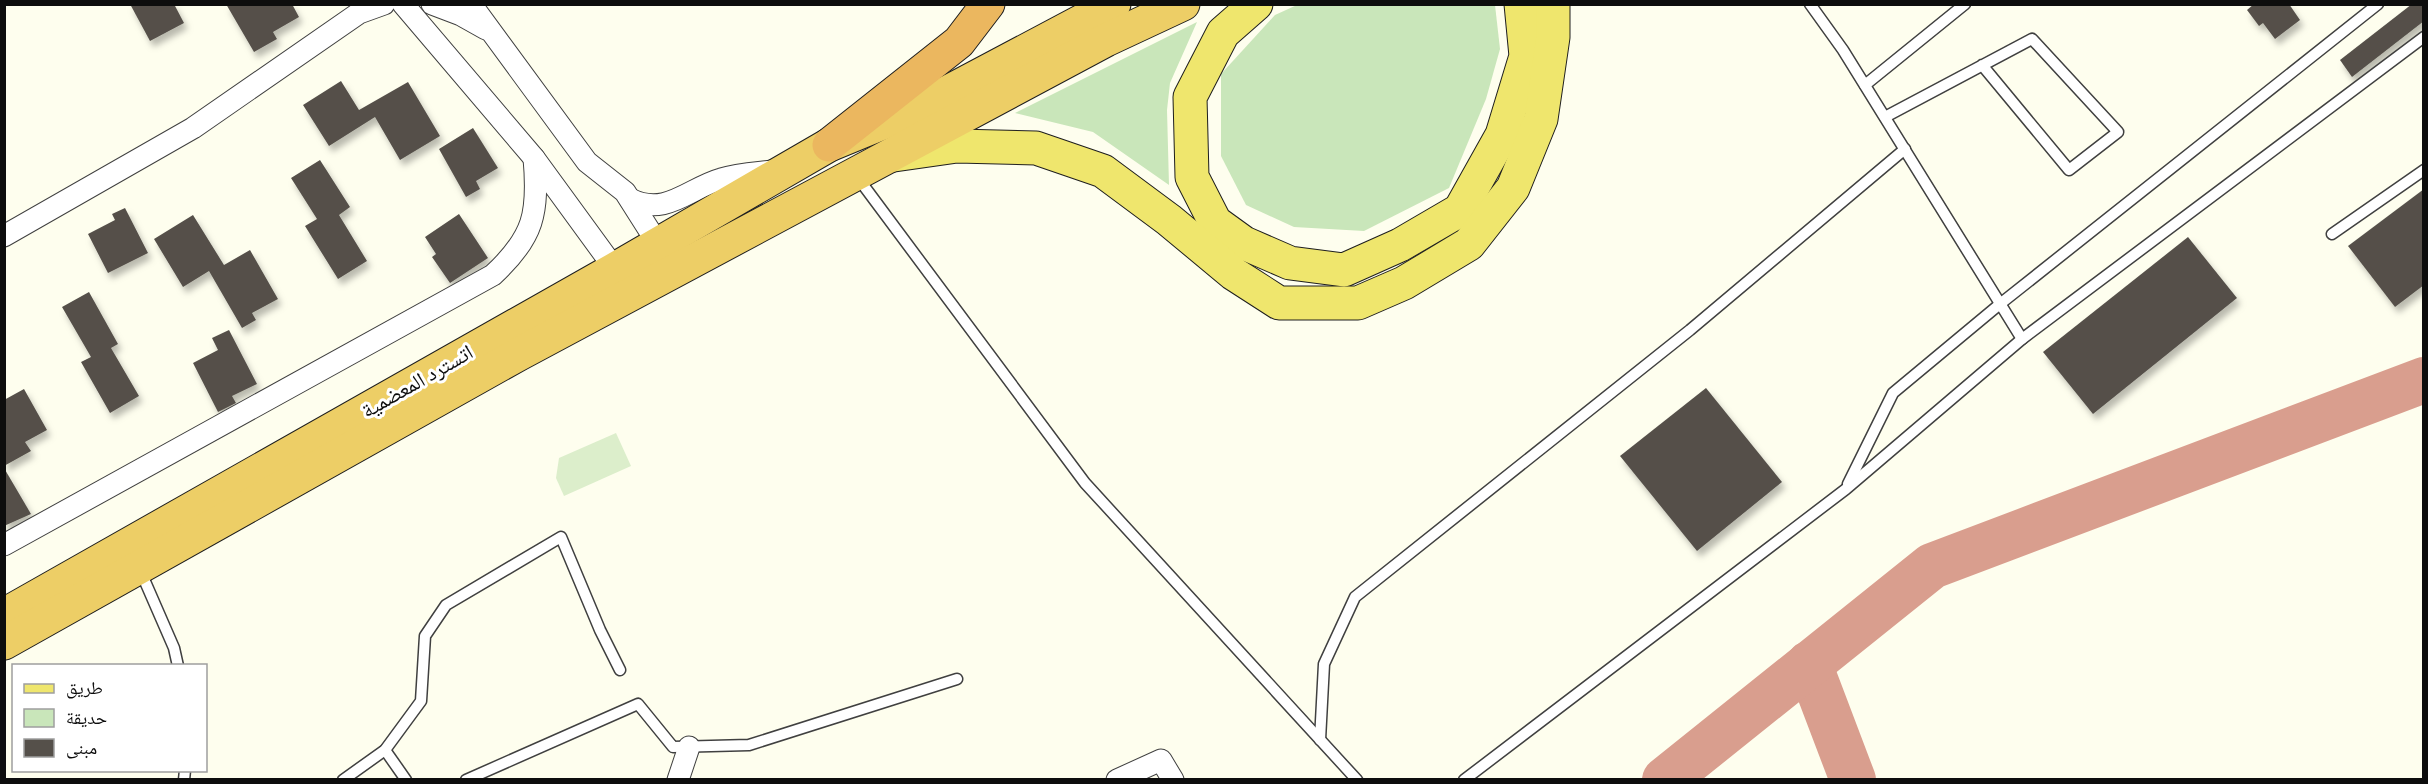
<svg xmlns="http://www.w3.org/2000/svg" width="2428" height="784" viewBox="0 0 2428 784" font-family="'Zilla Slab','Noto Naskh Arabic',serif">
	<defs>
		<filter id="shadow"><feDropShadow dx="3.5" dy="6" stdDeviation="3" flood-color="#0004"/></filter>
	</defs>
	<rect width="100%" height="100%" fill="#fefeee"/>
	<g fill="#c9e6ba">
		<polygon points="1297,5 1495,5 1500,49 1486,99 1449,188 1364,231 1294,227 1246,205 1221,156 1221,74 1275,15"/>
		<polygon points="1197,22 1170,83 1167,110 1169,185 1093,132 1015,113"/>
	</g>
	<polygon fill="#dceecb" points="616,433 631,466 564,496 556,478 559,458"/>
	<g fill="none" stroke-linecap="round" stroke-linejoin="round">
		<g stroke="#d99e8e" stroke-width="46">
			<polyline points="1809,664 1853,780"/>
			<polyline points="1665,780 1932,566 2424,380"/>
		</g>
	</g>
	<g fill="#55504a" filter="url(#shadow)">
		<polygon points="130,4 174,4 184,23 150,41"/>
		<polygon points="226,4 292,4 299,17 273,32 277,39 254,52"/>
		<polygon points="2254,4 2289,4 2300,20 2275,39 2263,23 2259,26 2247,10"/>
		<polygon points="2412,4 2424,4 2424,21 2352,77 2340,60"/>
		<polygon points="341,81 359,110 408,82 440,136 400,160 375,117 329,146 303,105"/>
		<polygon points="473,128 498,168 476,181 480,189 466,197 439,149"/>
		<polygon points="320,160 350,207 339,215 367,261 338,279 305,226 317,219 291,178"/>
		<polygon points="2424,189 2424,285 2395,307 2348,246"/>
		<polygon points="125,208 148,253 108,273 88,234 115,220 112,214"/>
		<polygon points="459,214 488,258 450,283 432,257 436,254 425,237"/>
		<polygon points="193,215 224,265 250,250 278,299 252,313 256,320 242,328 209,271 183,287 154,239"/>
		<polygon points="2188,237 2237,298 2093,414 2043,352"/>
		<polygon points="89,292 118,344 111,348 139,396 110,413 81,362 91,357 62,307"/>
		<polygon points="229,330 257,384 232,396 236,403 218,412 193,363 218,350 212,338"/>
		<polygon points="1706,388 1782,482 1697,551 1620,456"/>
		<polygon points="24,389 47,430 25,442 31,451 4,466 4,400"/>
		<polygon points="4,468 31,514 4,526"/>
	</g>
	<g fill="none" stroke-linecap="round" stroke-linejoin="round">
		<g stroke="#404040" stroke-width="13">
			<g id="service">
				<polyline points="1810,4 1843,50 2022,339"/>
				<polyline points="1865,85 1965,4"/>
				<polyline points="1885,117 2032,39 2118,132 2069,170 1982,65"/>
				<polyline points="858,178 1085,483 1357,780"/>
				<polyline points="2332,234 2424,170"/>
				<polyline points="1848,484 1893,393 2000,304 2378,4"/>
				<polyline points="140,570 174,648 178,666"/>
				<polyline points="1320,740 1324,664 1355,597 1690,330 1905,149"/>
				<polyline points="385,750 406,780"/>
				<polyline points="184,780 185,770"/>
				<polyline points="343,780 385,750 421,701 425,636 446,605 561,537 600,630 620,670"/>
				<polyline points="466,780 638,704 673,747 749,745 957,679"/>
				<polyline points="1464,780 1846,489 2022,339 2424,37"/>
			</g>
		</g>
		<g stroke="#404040" stroke-width="23">
			<g id="minor">
				<polyline points="403,4 534,158 615,269"/>
				<polyline points="432,4 461,15 486,29"/>
				<polyline points="471,4 587,162 625,192 658,244"/>
				<path d="M630,199C666,217 689,188 721,179C737,174 755,173 772,171"/>
				<polyline points="4,236 193,128 359,13 384,4"/>
				<path d="M4,545L493,275C534,237 539,213 534,158"/>
				<polyline points="678,780 689,747"/>
				<polyline points="1117,780 1161,760 1173,780"/>
			</g>
		</g>
		<g stroke="#1e1e1e" stroke-width="35">
			<g id="primary">
				<polyline points="1256,4 1223,33 1190,97 1192,177 1215,222 1244,243 1290,263 1344,270 1400,245 1460,210 1502,135 1526,56 1521,4"/>
				<polyline points="894,155 957,146 1036,148 1103,171 1169,220 1234,274 1279,303 1358,303 1404,283 1469,244 1513,188 1541,119 1553,37 1553,4"/>
			</g>
		</g>
		<g stroke="#1e1e1e" stroke-width="35">
			<g id="trunk">
				<polyline points="4,615 615,269 829,145 914,110 1114,4"/>
				<polyline points="4,643 519,354 1106,40 1183,4"/>
			</g>
		</g>
		<g stroke="#1e1e1e" stroke-width="35">
			<polyline id="motorway" points="829,145 959,42 988,4"/>
		</g>
		<use href="#service" stroke="#fff" stroke-width="10"/>
		<use href="#minor" stroke="#fff" stroke-width="21"/>
		<use href="#primary" stroke="#efe66d" stroke-width="33"/>
		<use href="#trunk" stroke="#edce66" stroke-width="33"/>
		<use href="#motorway" stroke="#ebb75f" stroke-width="33"/>
	</g>
	<g text-anchor="middle" dominant-baseline="central" stroke-width="6" stroke-linejoin="round" paint-order="stroke">
		<g font-size="21" fill="#0d0d0d" stroke="#fff">
			<text transform="translate(417 381) rotate(-30)">اتسترد المعضمية</text>
		</g>
	</g>
	<rect width="2428" height="784" fill="none" stroke="#0d0d0d" stroke-width="12"/>
	<rect x="12" y="664" width="195" height="108" fill="#ffffff" stroke="#9e9e9e" stroke-width="1.5"/>
	<rect x="24" y="684" width="30" height="9" fill="#efe66d" stroke="#9e9e9e" stroke-width="1.5"/>
	<text x="66" y="694" font-size="18" fill="#0d0d0d">طريق</text>
	<rect x="24" y="709" width="30" height="18" fill="#c9e6ba" stroke="#9e9e9e" stroke-width="1.5"/>
	<text x="66" y="724" font-size="18" fill="#0d0d0d">حديقة</text>
	<rect x="24" y="739" width="30" height="18" fill="#55504a" stroke="#9e9e9e" stroke-width="1.5"/>
	<text x="66" y="754" font-size="18" fill="#0d0d0d">مبنى</text>
</svg>
